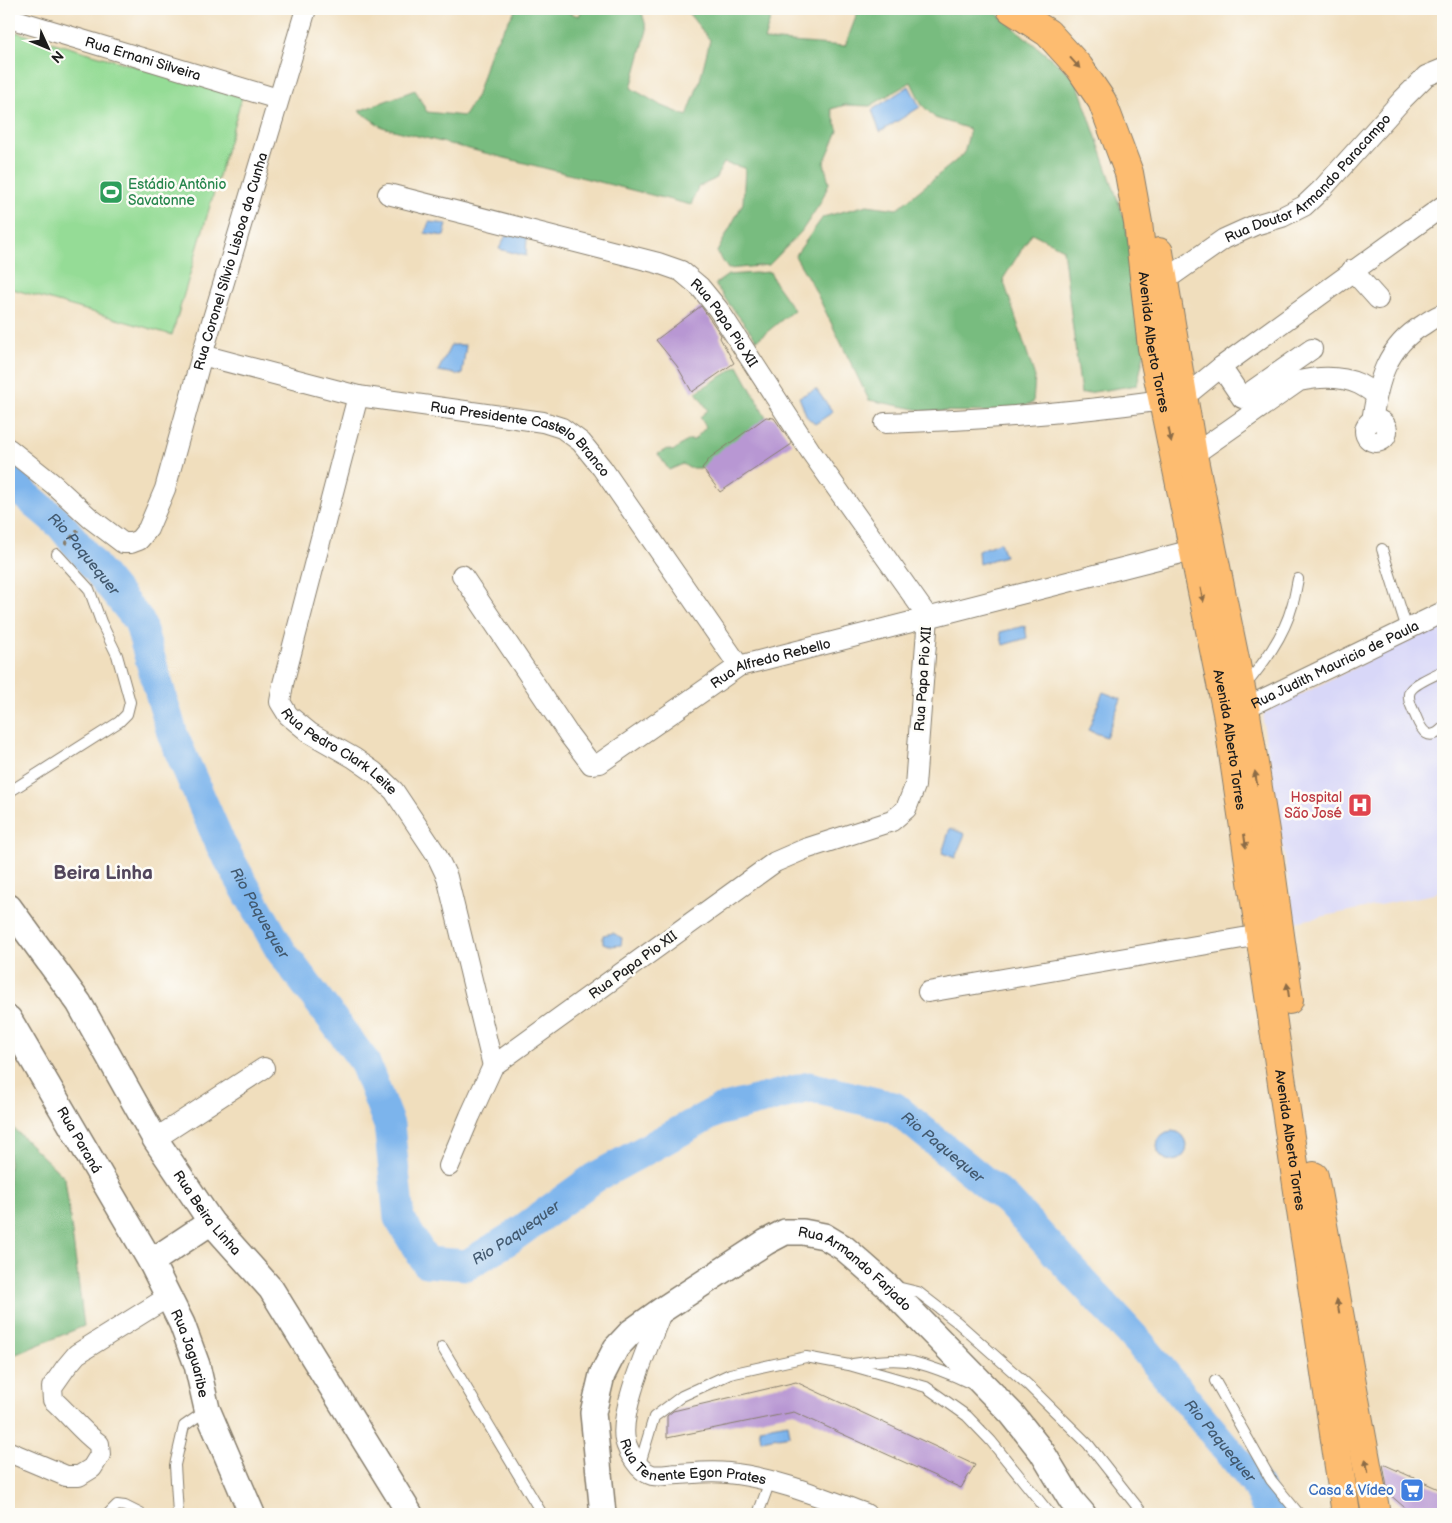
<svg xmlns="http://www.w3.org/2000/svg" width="1452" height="1523" viewBox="0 0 1452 1523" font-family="'Balsamiq Sans',sans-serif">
	<rect width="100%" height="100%" fill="#fdfcf7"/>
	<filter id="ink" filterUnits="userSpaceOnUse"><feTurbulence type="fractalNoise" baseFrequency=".02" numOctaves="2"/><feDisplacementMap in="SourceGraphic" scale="10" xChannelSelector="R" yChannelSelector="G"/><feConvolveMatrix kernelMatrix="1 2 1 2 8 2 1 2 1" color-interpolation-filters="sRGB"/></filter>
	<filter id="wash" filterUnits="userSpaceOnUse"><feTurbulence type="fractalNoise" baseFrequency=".0096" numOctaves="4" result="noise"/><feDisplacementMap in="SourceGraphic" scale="20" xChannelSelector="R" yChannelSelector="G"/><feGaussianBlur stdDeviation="1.12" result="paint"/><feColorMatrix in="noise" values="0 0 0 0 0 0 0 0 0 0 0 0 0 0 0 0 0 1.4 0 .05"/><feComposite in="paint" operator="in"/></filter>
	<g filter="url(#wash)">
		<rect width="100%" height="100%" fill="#f0debd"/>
		<polygon fill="#d8d7f8" points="1443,624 1443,888 1434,894 1295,922 1263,722 1264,713"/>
		<polygon fill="#95dc96" stroke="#587c59" points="9,30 242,97 172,335 9,288"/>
		<g fill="#78bc7f" stroke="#4a6c4e">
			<polygon points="516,9 558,9 579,16 582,9 641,9 647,30 631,88 660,105 687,116 700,80 710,40 690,15 683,9 773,9 764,40 845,46 859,9 991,9 1076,79 1125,221 1146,346 1137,385 1081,394 1063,249 1032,233 1003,279 1035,377 1033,403 1003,412 926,411 869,400 814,288 795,256 823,217 867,205 897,209 964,154 970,129 935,118 922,105 911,82 870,106 845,105 831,109 838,131 824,163 829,183 821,202 801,232 769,265 728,269 717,252 743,203 745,168 724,163 715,179 698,187 691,205 382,127 359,111 415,90 427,112 464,116 477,95 491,49"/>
			<polygon points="770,272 775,283 794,310 757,340 729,304 715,284 728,275"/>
			<polygon points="738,366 766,417 702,468 689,468 683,464 669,470 658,454 667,449 673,451 688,440 694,440 706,427 700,417 708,410 696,392"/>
			<polygon points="9,1124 65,1178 84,1326 9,1357"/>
		</g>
		<g fill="#7cb4ec" stroke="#4c6884">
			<polygon points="909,86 920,107 880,132 872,110"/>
			<polygon points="429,222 447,224 444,236 425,233"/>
			<polygon points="506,235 527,237 526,256 499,249"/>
			<polygon points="451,345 466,345 462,375 438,371"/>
			<polygon points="816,389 833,412 815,424 807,417 799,397"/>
			<polygon points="1000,542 1005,556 979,564 978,551"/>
			<polygon points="1025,626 1027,638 1003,645 1000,632"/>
			<polygon points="1103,692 1121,699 1106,737 1088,730"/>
			<polygon points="950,828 965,834 955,858 942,853"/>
			<polygon points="613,933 622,938 621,945 611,946 603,943 603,935"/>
			<circle cx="1172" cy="1146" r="15"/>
			<polygon points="788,1423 790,1435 761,1440 759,1428"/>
		</g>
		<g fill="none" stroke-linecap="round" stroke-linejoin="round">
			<path stroke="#7cb4ec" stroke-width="31" id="s1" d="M9,481L61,525L139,621L173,736L221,845L281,951L364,1061L389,1125L399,1218L426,1262L467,1265L511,1238L594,1178L717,1111L809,1087L894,1107L1008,1201L1141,1345L1255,1483L1270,1514"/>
		</g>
		<g id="blocks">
			<g fill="#b897d3">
				<polygon points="701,306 721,335 720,338 734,363 692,392 677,366 656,340"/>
				<polygon points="766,417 774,418 792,444 720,492 702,468 711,457"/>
				<polygon points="796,1382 975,1465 961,1488 794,1412 667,1438 667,1416 673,1411"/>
				<polygon points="1383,1464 1443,1491 1443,1514 1412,1514 1388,1493"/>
			</g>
		</g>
	</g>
	<g filter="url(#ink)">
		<use href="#blocks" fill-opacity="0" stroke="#867d6c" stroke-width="1"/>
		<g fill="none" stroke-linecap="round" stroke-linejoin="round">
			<g stroke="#867d6c" stroke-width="12">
				<g id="service">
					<polyline points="1382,549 1407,629"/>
					<path d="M1443,671C1435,675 1415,683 1410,691C1406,699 1413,709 1416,717C1422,732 1429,742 1443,728"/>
					<path d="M1244,687C1263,664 1284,636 1292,606C1295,597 1296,588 1298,579"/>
					<polyline points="9,792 119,722 127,714 130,702 117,655 101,622 89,589 57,554"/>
					<polyline points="897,1287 918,1292 957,1322 1028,1385 1088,1444 1143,1514"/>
					<polyline points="442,1347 542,1514"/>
					<path d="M853,1364C872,1361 894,1358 913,1362C933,1367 953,1375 972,1384"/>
					<polyline points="1215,1381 1271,1480 1299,1514"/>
					<polyline points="639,1467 654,1417 682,1396 730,1374 806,1357 849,1365 926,1387 967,1416 991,1441 1050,1514"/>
					<polyline points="108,1514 117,1505 125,1506 141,1514"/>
					<polyline points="178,1514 175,1465 184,1426 207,1410"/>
					<polyline points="758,1514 770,1481"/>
				</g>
			</g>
			<g stroke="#867d6c" stroke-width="22">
				<g id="minor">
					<path id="s2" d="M9,18L278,99"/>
					<path id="s3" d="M388,194L658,263L681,271L700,287L718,309L811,452L928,617L915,786L906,809L892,821L805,849L775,862L493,1066L470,1116L449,1166"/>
					<polyline points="1352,270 1378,299"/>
					<path id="s4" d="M1164,281L1224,239L1255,225L1282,217L1304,206L1323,188L1403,99L1426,76L1443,69"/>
					<path id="s5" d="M202,355L358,396L543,422L562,428L581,442L602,468L739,666"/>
					<polyline points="1221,367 1242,398 1312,349"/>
					<path id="s6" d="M358,396L283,684L280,702L288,715L310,733L354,758L374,772L394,791L436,854L447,877L493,1066"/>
					<polyline points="1183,398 1221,367 1443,206"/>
					<circle cx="1376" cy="431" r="11"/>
					<path d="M1372,421C1378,381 1386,347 1423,325C1429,321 1436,316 1443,314"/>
					<path d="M885,423C979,420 1071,413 1163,400"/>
					<path id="s7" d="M9,449L53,484L90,518L123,543H131L139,540L148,529L165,489L202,355L306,9"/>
					<path d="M1193,455L1299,381C1318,377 1341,376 1359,384C1365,387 1371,391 1376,395"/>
					<path id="s8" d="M462,575L569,735L591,764L600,763L739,666L1193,550"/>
					<path id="s9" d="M1233,711L1245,708L1443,612"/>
					<polyline points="928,992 1260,935"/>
					<polyline points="155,1139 264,1068"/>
					<path id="s10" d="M662,1310C651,1341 619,1409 625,1440C627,1448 631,1455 635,1461C639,1467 645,1473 652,1475C662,1477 669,1474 679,1474C694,1473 712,1471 728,1473C776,1478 821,1497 866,1514"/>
					<path d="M9,1452L66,1476H79L92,1468L100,1455L99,1444C82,1432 69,1414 53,1400L52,1387L66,1367L77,1354L168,1297"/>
				</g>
			</g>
			<g stroke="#867d6c" stroke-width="28">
				<g id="tertiary">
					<path id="s11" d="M9,907L79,1003L155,1139L211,1222L271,1289L410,1514"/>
					<path id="s12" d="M9,1019L151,1262"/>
					<path id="s13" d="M211,1222L151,1262L182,1324L197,1365L207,1409L252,1514"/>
					<path id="s14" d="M603,1514L593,1413L602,1375L616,1348L631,1332L662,1310L766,1242L785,1232H803L824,1236L844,1248L886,1285L1012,1414L1042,1452L1071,1500L1083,1514"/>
				</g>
			</g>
			<g stroke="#867d6c" stroke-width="30">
				<g id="primary">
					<path id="s15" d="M1011,9L1048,33L1079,67L1102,101L1129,173L1138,223L1152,348L1227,713L1346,1514"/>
					<polyline points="1159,252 1193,455 1245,708 1269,856 1289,1000"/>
					<polyline points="1314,1176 1376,1514"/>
				</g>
			</g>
			<polyline stroke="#867d6c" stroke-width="3" stroke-dasharray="4 4" stroke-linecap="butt" points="65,544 78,530"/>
			<use href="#service" stroke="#fff" stroke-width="10"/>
			<use href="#minor" stroke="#fff" stroke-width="20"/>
			<use href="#tertiary" stroke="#fff" stroke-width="25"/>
			<use href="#primary" stroke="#fdbc6f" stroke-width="28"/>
		</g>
		<defs><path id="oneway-solid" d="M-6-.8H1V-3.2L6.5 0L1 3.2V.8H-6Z" transform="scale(1.25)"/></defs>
		<g fill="#8c6c46">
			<use href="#oneway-solid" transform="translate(1075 63) rotate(48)"/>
			<use href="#oneway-solid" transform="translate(1170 435) rotate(78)"/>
			<use href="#oneway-solid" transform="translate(1202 595) rotate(78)"/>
			<use href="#oneway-solid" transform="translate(1256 778) rotate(-99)"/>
			<use href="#oneway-solid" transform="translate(1245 841) rotate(82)"/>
			<use href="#oneway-solid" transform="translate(1288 990) rotate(-98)"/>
			<use href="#oneway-solid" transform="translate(1338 1306) rotate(-100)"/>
			<use href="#oneway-solid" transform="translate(1367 1466) rotate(-100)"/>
		</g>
	</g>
	<defs>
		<g id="stadium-square" transform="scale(1.25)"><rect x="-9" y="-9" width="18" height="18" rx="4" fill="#2e9e5b" stroke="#fdfcf7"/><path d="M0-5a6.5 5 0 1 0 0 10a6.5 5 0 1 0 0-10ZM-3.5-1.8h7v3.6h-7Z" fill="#fff"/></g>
		<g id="hospital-square" transform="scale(1.25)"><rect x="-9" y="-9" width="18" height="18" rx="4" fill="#e0444e" stroke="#fdfcf7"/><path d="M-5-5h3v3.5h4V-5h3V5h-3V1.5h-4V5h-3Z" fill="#fff"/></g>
		<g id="supermarket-square" transform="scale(1.25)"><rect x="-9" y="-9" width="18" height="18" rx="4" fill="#3f7fe0" stroke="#fdfcf7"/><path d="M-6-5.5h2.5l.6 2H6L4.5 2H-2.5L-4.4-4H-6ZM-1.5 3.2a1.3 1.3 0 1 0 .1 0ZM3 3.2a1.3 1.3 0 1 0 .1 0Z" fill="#fff"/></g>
	</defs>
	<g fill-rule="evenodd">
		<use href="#stadium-square" x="111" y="192"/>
		<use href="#hospital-square" x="1360" y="805"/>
		<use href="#supermarket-square" x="1412" y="1490"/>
	</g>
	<g text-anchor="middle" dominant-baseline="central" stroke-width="5" stroke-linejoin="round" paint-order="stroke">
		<g font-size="14" fill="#1c1c1c" stroke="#fdfcf7">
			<text stroke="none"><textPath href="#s2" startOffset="140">Rua Ernani Silveira</textPath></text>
			<text stroke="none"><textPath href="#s4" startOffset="179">Rua Doutor Armando Paracampo</textPath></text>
			<text stroke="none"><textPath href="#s7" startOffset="459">Rua Coronel Sílvio Lisboa da Cunha</textPath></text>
			<text stroke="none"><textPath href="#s3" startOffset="371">Rua Papa Pio XII</textPath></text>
			<text stroke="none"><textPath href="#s15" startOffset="379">Avenida Alberto Torres</textPath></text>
			<text stroke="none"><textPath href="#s5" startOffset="334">Rua Presidente Castelo Branco</textPath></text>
			<text stroke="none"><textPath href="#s9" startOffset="112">Rua Judith Mauricio de Paula</textPath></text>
			<text stroke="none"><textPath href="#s8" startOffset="438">Rua Alfredo Rebello</textPath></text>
			<text transform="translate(923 679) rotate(-86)">Rua Papa Pio XII</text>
			<text stroke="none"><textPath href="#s15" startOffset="784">Avenida Alberto Torres</textPath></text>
			<text stroke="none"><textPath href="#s6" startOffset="394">Rua Pedro Clark Leite</textPath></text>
			<text transform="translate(633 965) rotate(-36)">Rua Papa Pio XII</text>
			<text stroke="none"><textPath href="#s12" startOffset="140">Rua Paraná</textPath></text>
			<text stroke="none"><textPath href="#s15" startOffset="1189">Avenida Alberto Torres</textPath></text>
			<text stroke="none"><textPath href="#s11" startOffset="365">Rua Beira Linha</textPath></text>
			<text stroke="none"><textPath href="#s14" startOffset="459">Rua Armando Farjado</textPath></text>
			<text stroke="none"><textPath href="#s13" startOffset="172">Rua Jaguaribe</textPath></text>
			<text stroke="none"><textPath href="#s10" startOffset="216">Rua Tenente Egon Prates</textPath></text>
		</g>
		<g font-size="14" fill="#27864d" stroke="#fdfcf7" text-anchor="start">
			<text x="128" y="184">Estádio Antônio<tspan x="128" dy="16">Savatonne</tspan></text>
		</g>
		<g font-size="14" fill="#be3a42" stroke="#fdfcf7" text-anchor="end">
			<text x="1342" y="797">Hospital<tspan x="1342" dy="16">São José</tspan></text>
		</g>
		<g font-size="14" fill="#366cbe" stroke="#fdfcf7" text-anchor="end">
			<text x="1394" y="1490">Casa &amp; Vídeo</text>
		</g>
		<g font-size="15" font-style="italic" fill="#42596f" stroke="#fdfcf7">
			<text stroke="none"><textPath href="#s1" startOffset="105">Rio Paquequer</textPath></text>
			<text stroke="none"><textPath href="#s1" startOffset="509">Rio Paquequer</textPath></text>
			<text stroke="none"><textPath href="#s1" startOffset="1485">Rio Paquequer</textPath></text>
			<text stroke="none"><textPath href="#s1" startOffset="1004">Rio Paquequer</textPath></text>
			<text stroke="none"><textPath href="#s1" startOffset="1890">Rio Paquequer</textPath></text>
		</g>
		<g font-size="19" font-weight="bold" fill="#53475c" stroke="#fdfcf7">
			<text x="103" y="873">Beira Linha</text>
		</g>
	</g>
	<rect width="1452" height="1523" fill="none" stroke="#fdfcf7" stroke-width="30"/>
	<g transform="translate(48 48) rotate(134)" stroke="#fdfcf7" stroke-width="4" paint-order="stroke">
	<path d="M0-4L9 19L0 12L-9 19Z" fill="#1c1c1c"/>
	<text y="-8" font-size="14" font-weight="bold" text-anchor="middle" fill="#1c1c1c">N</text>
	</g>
</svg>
